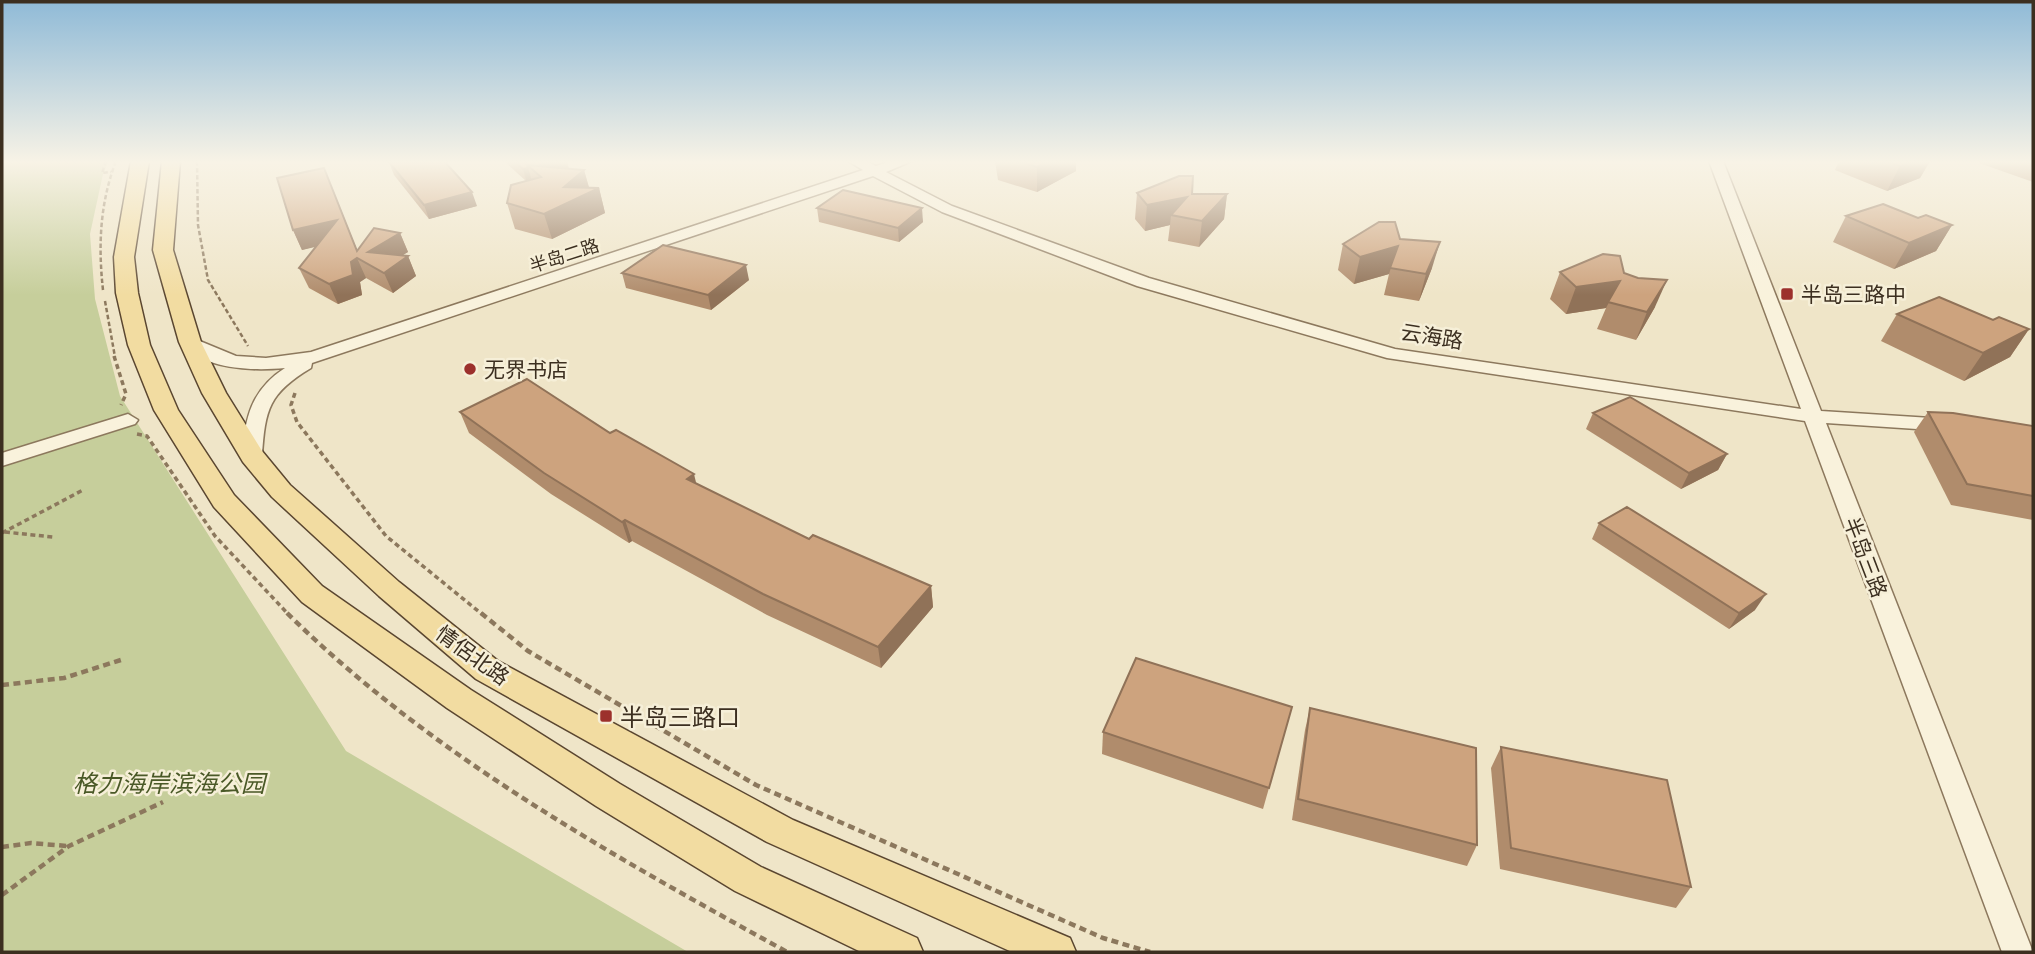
<svg xmlns="http://www.w3.org/2000/svg" width="2035" height="954" viewBox="0 0 2035 954" font-family="'Noto Serif','Noto Sans SC',serif">
	<rect width="100%" height="100%" fill="#efe5c8"/>
	<polygon fill="#c6ce9b" points="2,161 109,161 103,174 90,234 95,299 120,396 346,751 688,952 2,952"/>
	<g fill="none" stroke-linecap="round" stroke-linejoin="round">
		<g stroke="#8c785d" stroke-width="3">
			<g id="minor">
				<path d="M848,161H866L876,166L891,161H912L886,172L952,206L1149,278L1395,349L1801,409L1709,161H1723L1821,411L1947,419L1957,425L1947,431L1826,423L2033,952H2002L1805,421L1387,358L1137,286L942,212L873,176L312,363L311,368C269,393 265,409 262,456L252,462L242,456C245,418 251,390 285,368C253,371 203,370 181,342L190,337L236,356L266,358L311,352L863,170Z"/>
				<polygon points="128,414 138,420 135,424 2,466 2,453"/>
			</g>
		</g>
		<g stroke="#5a4630" stroke-width="3">
			<g id="major">
				<polygon points="131,161 149,161 134,257 138,293 150,345 178,410 234,495 322,586 471,690 620,784 761,867 917,938 923,952 861,952 735,891 596,806 447,708 302,602 214,507 154,410 128,345 116,293 114,257"/>
				<polygon points="162,161 180,161 173,250 201,342 226,393 262,451 290,485 399,582 498,661 793,820 1070,938 1076,952 1012,952 767,842 476,679 379,596 272,497 243,462 202,393 179,342 153,250"/>
			</g>
		</g>
		<g stroke="#8c785d" stroke-width="2.5" stroke-dasharray="4.5 2.5" stroke-linecap="butt">
			<polyline points="106,161 102,173 111,172"/>
			<polyline points="197,161 198,225 208,280 248,346"/>
			<path d="M103,290C98,245 100,203 116,161"/>
			<polyline points="105,301 115,357"/>
		</g>
		<g stroke="#8c785d" stroke-width="3.5" stroke-dasharray="5 3.5" stroke-linecap="butt">
			<polyline points="114,356 126,394 121,405"/>
			<polyline points="295,393 291,405 297,422 386,536 483,615"/>
			<polyline points="137,434 147,436 215,536 289,615"/>
			<polyline points="5,532 53,537"/>
			<polyline points="2,533 83,490"/>
		</g>
		<g stroke="#8c785d" stroke-width="4.5" stroke-dasharray="7 4.5" stroke-linecap="butt">
			<path d="M287,613C432,756 610,854 787,952"/>
			<polyline points="481,613 528,651 756,785 1103,938 1150,952"/>
			<polyline points="2,685 64,678 124,659"/>
			<polyline points="2,847 31,843 67,846"/>
			<polyline points="2,895 69,846 163,802"/>
		</g>
		<use href="#minor" fill="#f9f2dc" fill-rule="evenodd"/>
		<use href="#major" fill="#f2dca1" fill-rule="evenodd"/>
	</g>
	<g fill="#b08c6c">
		<polygon points="504,161 567,161 569,169 584,170 589,187 599,188 605,213 552,239 515,229 507,203 526,181"/>
		<polygon points="995,161 1076,161 1076,171 1037,192 998,180"/>
		<polygon points="1839,161 1930,161 1920,178 1887,191 1835,170"/>
		<polygon points="1981,161 2033,161 2033,182 1979,163"/>
		<polygon points="389,162 477,206 429,219 394,175"/>
		<polygon points="332,187 357,250 400,233 408,252 402,255 408,256 416,276 393,293 366,278 360,282 362,295 338,304 309,288 299,268 316,246 302,250 293,230"/>
		<polygon points="1137,193 1227,194 1224,219 1199,247 1168,241 1170,225 1145,231 1135,219"/>
		<polygon points="817,208 923,222 899,242 819,222"/>
		<polygon points="1846,216 1918,218 1952,225 1936,251 1894,269 1833,242"/>
		<polygon points="1400,239 1432,268 1419,301 1384,295 1389,274 1354,284 1338,270 1343,244"/>
		<polygon points="1560,272 1624,273 1655,307 1636,340 1597,329 1606,308 1566,314 1550,299"/>
		<polygon points="622,273 749,280 711,310 626,288"/>
		<polygon points="1897,314 1993,320 2029,329 2010,357 1964,381 1881,341"/>
		<polygon points="460,412 610,433 696,484 809,539 931,586 933,607 881,668 767,615 632,541 629,543 551,494 469,433"/>
		<polygon points="1928,412 2033,426 2033,520 1951,505 1914,432"/>
		<polygon points="1593,413 1727,454 1718,470 1681,489 1586,429"/>
		<polygon points="1599,523 1755,610 1729,629 1592,539"/>
		<polygon points="1292,707 1263,809 1102,754 1103,732"/>
		<polygon points="1310,708 1477,845 1467,866 1292,820 1305,730"/>
		<polygon points="1501,747 1691,887 1676,908 1500,869 1491,768"/>
	</g>
	<g fill="#907258">
		<polygon points="553,161 567,161 569,171 541,177 530,167"/>
		<polygon points="1044,161 1076,161 1076,171 1037,192 1037,167"/>
		<polygon points="1914,161 1930,161 1920,178 1887,191 1900,166"/>
		<polygon points="528,168 532,181 527,183 523,169"/>
		<polygon points="584,170 590,192 599,188 605,213 552,239 544,214 564,187"/>
		<polygon points="472,192 477,206 429,219 424,205"/>
		<polygon points="1227,194 1224,219 1199,247 1202,221"/>
		<polygon points="1187,197 1171,215 1170,225 1145,231 1147,205"/>
		<polygon points="922,208 923,222 899,242 898,228"/>
		<polygon points="337,220 345,240 302,250 293,230"/>
		<polygon points="1952,225 1936,251 1894,269 1909,243"/>
		<polygon points="400,233 408,252 379,270 368,252"/>
		<polygon points="1440,242 1432,268 1419,301 1426,274"/>
		<polygon points="1398,246 1389,274 1354,284 1360,257"/>
		<polygon points="408,256 416,276 393,293 384,273"/>
		<polygon points="357,258 366,278 360,282 362,295 338,304 329,284 351,262"/>
		<polygon points="746,265 749,280 711,310 708,295"/>
		<polygon points="1667,280 1655,307 1636,340 1647,312"/>
		<polygon points="1620,281 1606,308 1566,314 1576,287"/>
		<polygon points="2029,329 2010,357 1964,381 1983,353"/>
		<polygon points="1727,454 1718,470 1681,489 1689,473"/>
		<polygon points="694,474 699,495 687,479"/>
		<polygon points="625,520 632,541 629,543 622,522"/>
		<polygon points="931,586 933,607 881,668 878,647"/>
		<polygon points="1766,594 1755,610 1729,629 1739,613"/>
	</g>
	<g fill="#cda37e" stroke="#907258" stroke-width="2">
		<polygon points="444,161 472,192 424,205 389,162"/>
		<polygon points="514,161 553,161 537,166 527,165 528,168 523,169"/>
		<polygon points="1017,161 1048,161 1037,167"/>
		<polygon points="1887,161 1914,161 1900,166"/>
		<polygon points="527,165 584,170 564,187 599,188 544,214 507,203 511,185 541,177"/>
		<polygon points="324,168 357,251 374,228 400,233 368,252 408,256 384,273 357,258 351,262 353,275 329,284 299,268 337,220 293,230 277,178"/>
		<polygon points="1179,176 1193,176 1192,194 1227,194 1202,221 1171,215 1187,197 1147,205 1137,193"/>
		<polygon points="843,190 922,208 898,228 817,208"/>
		<polygon points="1883,204 1918,218 1926,215 1952,225 1909,243 1846,216"/>
		<polygon points="1379,222 1395,222 1400,239 1440,242 1426,274 1390,268 1398,246 1360,257 1343,244"/>
		<polygon points="663,245 746,265 708,295 622,273"/>
		<polygon points="1603,254 1620,256 1624,273 1638,278 1667,280 1647,312 1608,302 1620,281 1576,287 1560,272"/>
		<polygon points="1939,297 1993,320 1999,317 2029,329 1983,353 1897,314"/>
		<polygon points="527,379 610,433 616,430 694,474 687,479 809,539 813,535 931,586 878,647 763,594 625,520 622,522 544,473 460,412"/>
		<polygon points="1630,397 1727,454 1689,473 1593,413"/>
		<polygon points="1928,412 1953,413 2033,426 2033,496 1967,484"/>
		<polygon points="1627,507 1766,594 1739,613 1599,523"/>
		<polygon points="1136,658 1292,707 1269,788 1103,732"/>
		<polygon points="1310,708 1476,748 1477,845 1298,799"/>
		<polygon points="1501,747 1667,780 1691,887 1511,848"/>
	</g>
	<linearGradient id="sky" x2="0" y2="1"><stop stop-color="#8fbad7"/><stop offset="0.55" stop-color="#f8f3e6"/><stop offset="1" stop-color="#f8f3e6" stop-opacity="0"/></linearGradient>
	<rect width="2035" height="295" fill="url(#sky)"/>
	<g fill="#9c302c" stroke="#f6efd8" stroke-width="2.5">
		<rect x="1780" y="287" width="14" height="14" rx="3.5"/>
		<circle cx="470" cy="369" r="7"/>
		<rect x="599" y="709" width="14" height="14" rx="3.5"/>
	</g>
	<g text-anchor="middle" dominant-baseline="central" stroke-width="5" stroke-linejoin="round" paint-order="stroke">
		<g font-size="18" fill="#3c2f20" stroke="#f6efd8">
			<text transform="translate(564 255) rotate(-18)">半岛二路</text>
		</g>
		<g font-size="21" fill="#3c2f20" stroke="#f6efd8" text-anchor="start">
			<text x="1801" y="294">半岛三路中</text>
			<text x="484" y="369">无界书店</text>
		</g>
		<g font-size="21" fill="#3c2f20" stroke="#f6efd8">
			<text transform="translate(1432 336) rotate(9)">云海路</text>
			<text transform="translate(1866 557) rotate(69)">半岛三路</text>
			<text transform="translate(473 655) rotate(36)">情侶北路</text>
		</g>
		<g font-size="24" fill="#3c2f20" stroke="#f6efd8" text-anchor="start">
			<text x="620" y="716">半岛三路口</text>
		</g>
		<g font-size="24" font-style="italic" fill="#4a5927" stroke="#f6efd8">
			<text x="169" y="782">格力海岸滨海公园</text>
		</g>
	</g>
	<rect width="2035" height="954" fill="none" stroke="#3c2f20" stroke-width="7"/>
</svg>
